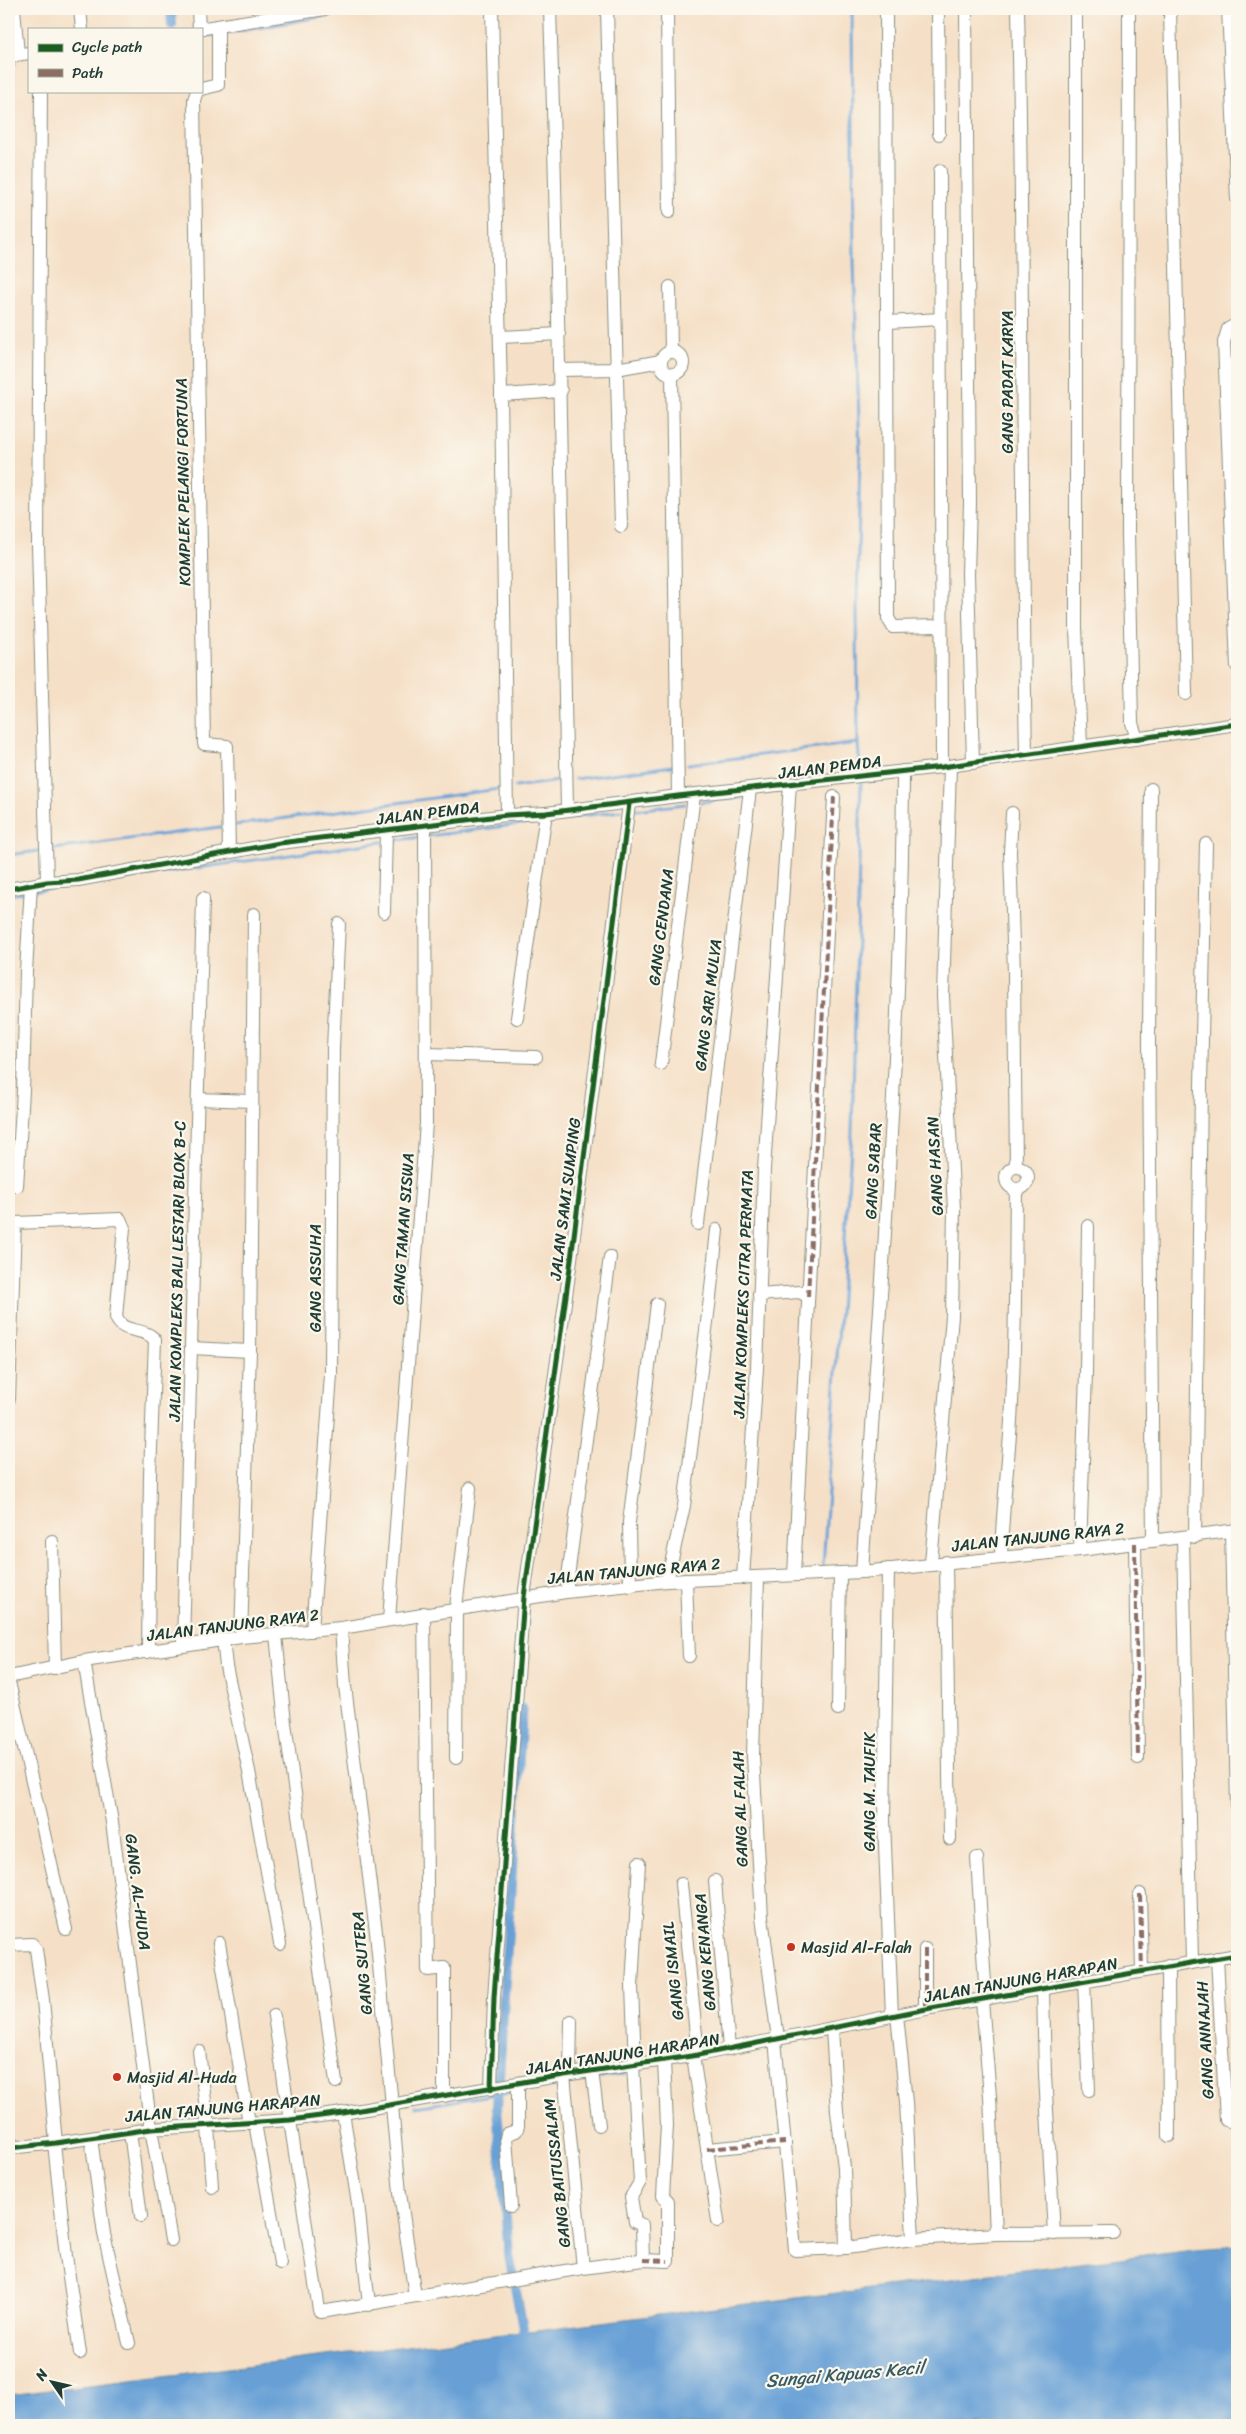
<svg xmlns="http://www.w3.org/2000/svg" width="1246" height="2434" viewBox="0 0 1246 2434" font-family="Sriracha,sans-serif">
	<rect width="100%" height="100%" fill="#fbf7ec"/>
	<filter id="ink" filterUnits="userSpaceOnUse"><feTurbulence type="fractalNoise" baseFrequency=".02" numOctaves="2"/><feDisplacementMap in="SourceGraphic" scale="10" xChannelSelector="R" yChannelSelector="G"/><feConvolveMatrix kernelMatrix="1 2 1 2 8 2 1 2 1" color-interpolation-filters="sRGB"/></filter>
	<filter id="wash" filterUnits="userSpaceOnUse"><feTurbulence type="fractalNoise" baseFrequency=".0096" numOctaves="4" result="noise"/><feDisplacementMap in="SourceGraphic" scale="20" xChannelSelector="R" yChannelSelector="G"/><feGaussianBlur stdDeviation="1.12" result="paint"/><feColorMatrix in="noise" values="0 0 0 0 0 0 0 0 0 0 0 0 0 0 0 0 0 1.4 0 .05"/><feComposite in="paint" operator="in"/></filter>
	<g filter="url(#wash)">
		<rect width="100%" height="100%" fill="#f5e0c7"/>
		<polygon fill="#67a0d6" stroke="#436e85" points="1237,2246 1237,2425 9,2425 9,2395 1194,2249"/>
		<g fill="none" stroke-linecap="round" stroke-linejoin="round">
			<g stroke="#67a0d6" stroke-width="3">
				<polyline points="852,9 854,261 860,455 857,607 858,743 860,768"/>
				<polyline points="224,34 365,9"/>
				<polyline points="201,36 214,35"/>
				<polyline points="9,65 15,63"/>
				<polyline points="688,764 858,743"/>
				<polyline points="575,779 673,766"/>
				<polyline points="515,787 558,781"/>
				<polyline points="701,802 741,798"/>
				<polyline points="636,810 685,804"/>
				<polyline points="553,820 620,811"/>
				<polyline points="236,825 499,789"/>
				<polyline points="428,836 537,822"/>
				<polyline points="388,841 422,837"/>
				<polyline points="54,849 220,827"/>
				<polyline points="9,855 38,851"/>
				<polyline points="99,882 382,842"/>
				<polyline points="34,891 70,886"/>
				<polyline points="9,895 28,892"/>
				<polyline points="823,1567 852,1132 861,783"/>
				<polyline points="600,2077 626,2073"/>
				<polyline points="573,2082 585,2080"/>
				<polyline points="526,2090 557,2084"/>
				<polyline points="416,2107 510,2092"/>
			</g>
			<g stroke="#67a0d6" stroke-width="10">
				<polyline points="171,9 172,25"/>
				<polyline points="522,1709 497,2108 509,2255 526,2344"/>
			</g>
		</g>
	</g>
	<g filter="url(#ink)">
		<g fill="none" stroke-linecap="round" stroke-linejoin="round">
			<g stroke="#8a8e7e" stroke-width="14">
				<g id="minor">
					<polyline points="14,9 18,54"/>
					<polyline points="80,9 82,29"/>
					<polyline points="198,9 199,29"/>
					<polyline points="492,9 501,392 507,815"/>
					<path d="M550,9C559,276 562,543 567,810"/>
					<polyline points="607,9 621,526"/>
					<polyline points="667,9 669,212"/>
					<polyline points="886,9 888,618 893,627 940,626"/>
					<polyline points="938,9 939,134"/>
					<polyline points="966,9 970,503 968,574 973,763"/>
					<path d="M1018,9C1024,258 1021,507 1026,755"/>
					<polyline points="1076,9 1076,628 1081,746"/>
					<polyline points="1129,9 1128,533 1132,723 1137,739"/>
					<polyline points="1170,9 1186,694"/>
					<polyline points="1228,9 1237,199"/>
					<polyline points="198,29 325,9"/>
					<polyline points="9,56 29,53"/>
					<polyline points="201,89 218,85 218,26"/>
					<polyline points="41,91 38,545 47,882"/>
					<polyline points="197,91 194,100 204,744 227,746 229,852"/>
					<polyline points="940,171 942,767"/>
					<polyline points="670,287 671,352"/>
					<polyline points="888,322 940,319"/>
					<polyline points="1237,324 1228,329 1224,342 1237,666"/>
					<polyline points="500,337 559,334"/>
					<circle cx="672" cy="363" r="11"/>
					<polyline points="561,370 616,369 661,361"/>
					<polyline points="672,374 678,796"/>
					<polyline points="501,395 561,391"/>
					<polyline points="1151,789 1149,1041 1153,1541"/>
					<polyline points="1012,813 1010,852 1014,973 1016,1167"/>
					<polyline points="9,889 47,882 78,880 280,843 507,815 546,813 678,796 942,767 1237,724"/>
					<polyline points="384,912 386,832"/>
					<polyline points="517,1018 546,813"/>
					<polyline points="426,1054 536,1057"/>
					<polyline points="661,1064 694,795"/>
					<polyline points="198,1099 252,1101"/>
					<circle cx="1017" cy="1178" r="11"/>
					<polyline points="17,1186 23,1091 26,972 31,885"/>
					<polyline points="698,1224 750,789"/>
					<polyline points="759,1295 799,1292 808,1296"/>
					<polyline points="191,1348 250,1351"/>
					<path d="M9,1399L15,1223L120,1219L124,1228L116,1317C122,1335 144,1326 155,1340L150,1475L148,1652"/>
					<polyline points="1231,1531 1237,1806"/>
					<polyline points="1195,1537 1201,1087 1206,844"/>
					<polyline points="1183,1538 1192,1962"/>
					<polyline points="52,1541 55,1668"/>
					<polyline points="1135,1543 1138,1758"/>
					<polyline points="1080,1550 1086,1372 1088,1226"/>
					<path d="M1001,1558C1002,1505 1010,1454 1012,1402C1016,1331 1015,1260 1016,1189"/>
					<polyline points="946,1562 950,1839"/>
					<polyline points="931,1563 952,1316 954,1209 943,996 950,766"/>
					<polyline points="888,1569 884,1821 892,2016"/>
					<path d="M862,1572C880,1305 902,1038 903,771"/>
					<polyline points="794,1575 834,797"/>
					<polyline points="758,1577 753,1756 762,1917 778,2039"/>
					<polyline points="743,1578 757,1368 764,1169 790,784"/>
					<polyline points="686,1580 689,1656"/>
					<polyline points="667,1581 684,1506 710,1298 717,1230"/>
					<polyline points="630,1586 629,1522 657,1304"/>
					<polyline points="566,1592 610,1257"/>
					<polyline points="456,1608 470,1488"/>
					<polyline points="424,1613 428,1970 444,1968 444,2096"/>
					<polyline points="389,1620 426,1123 425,826"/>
					<polyline points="341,1628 345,1686 376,1932 400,2193 415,2296"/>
					<polyline points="312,1631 331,1375 333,1048 339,924"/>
					<polyline points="276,1635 285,1723 336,2082"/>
					<polyline points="241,1637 250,1351 254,914"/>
					<polyline points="223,1639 226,1666 249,1771 280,1944"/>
					<polyline points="183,1646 203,898"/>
					<polyline points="84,1661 112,1822 151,2129 171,2240"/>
					<polyline points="9,1677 84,1661 183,1646 241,1637 341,1628 566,1592 667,1581 862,1572 1080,1550 1237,1530"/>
					<polyline points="9,1682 66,1929"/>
					<polyline points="838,1709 840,1574"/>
					<polyline points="456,1758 457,1608"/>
					<polyline points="977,1858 986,1999"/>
					<polyline points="715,1881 729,2049"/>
					<polyline points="681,1884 698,2055"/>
					<polyline points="1140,1894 1142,1970"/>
					<polyline points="219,1943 249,2123"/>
					<polyline points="9,1945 32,1944 36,1949 43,2000 56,2143"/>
					<polyline points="925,1949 925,2009"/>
					<polyline points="1217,1958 1226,2120 1237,2124"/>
					<polyline points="1168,1966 1169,2136"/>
					<polyline points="1084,1982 1089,2090"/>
					<polyline points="1043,1990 1045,2075 1054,2234"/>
					<polyline points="982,2001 990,2096 996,2234"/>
					<polyline points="897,2015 906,2102 913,2239 996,2234 1113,2233"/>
					<polyline points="274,2016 319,2310 321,2312 583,2268 643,2260 668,2261 668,2201 663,2196 667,2125 664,2061"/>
					<polyline points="832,2028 837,2112 844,2167 846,2248"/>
					<polyline points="775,2040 795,2250 846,2248 913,2239"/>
					<polyline points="199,2051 208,2126 212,2187"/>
					<polyline points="693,2056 718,2221"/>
					<polyline points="635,2064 632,1986 639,1863"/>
					<polyline points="633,2065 640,2182 631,2197 635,2222 642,2225 643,2260"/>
					<polyline points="592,2071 599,2125"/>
					<polyline points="570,2074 571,2021"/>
					<polyline points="564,2075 583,2268"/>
					<polyline points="491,2089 494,1997 524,1597 570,1267 629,804"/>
					<polyline points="343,2113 358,2203 369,2305"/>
					<polyline points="255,2123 280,2263"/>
					<polyline points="9,2124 11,2147"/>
					<polyline points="130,2132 141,2216"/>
					<polyline points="91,2138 104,2234 129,2343"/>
					<polyline points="54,2143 66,2256 80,2353"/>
					<polyline points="9,2148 56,2143 151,2129 290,2120 343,2113 564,2075 698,2055 931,2008 1237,1955"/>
					<polyline points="707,2149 785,2142"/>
					<polyline points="511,2206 506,2138 507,2134 516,2131 518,2126 518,2084"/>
				</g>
			</g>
			<use href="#minor" stroke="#fff" stroke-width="12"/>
			<g stroke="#8d6e63" stroke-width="4" stroke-dasharray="8 4" stroke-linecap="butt">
				<polyline points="808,1296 834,797"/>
				<polyline points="1135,1543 1138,1758"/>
				<polyline points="1140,1894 1142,1970"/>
				<polyline points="925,1949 925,2009"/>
				<polyline points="707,2149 785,2142"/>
				<polyline points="643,2260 668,2261"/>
			</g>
			<g stroke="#fbf7ec" stroke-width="8">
				<g id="cycleway">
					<polyline points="9,889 47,882 78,880 280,843 507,815 546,813 678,796 942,767 1237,724"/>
					<polyline points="491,2089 494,1997 524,1597 570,1267 629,804"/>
					<polyline points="9,2148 56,2143 151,2129 290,2120 343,2113 564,2075 698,2055 931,2008 1237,1955"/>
				</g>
			</g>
			<use href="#cycleway" stroke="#1b5e20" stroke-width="5"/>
		</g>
	</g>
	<g fill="#c8321e" stroke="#fbf7ec" stroke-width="2">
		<circle cx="791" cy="1947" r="5"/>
		<circle cx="117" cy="2077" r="5"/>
	</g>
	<g text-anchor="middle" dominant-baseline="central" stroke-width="4.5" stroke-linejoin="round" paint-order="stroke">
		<g font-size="16" fill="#1f3d34" stroke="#fbf7ec">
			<text transform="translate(1007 382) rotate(-90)">GANG PADAT KARYA</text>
			<text transform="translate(183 482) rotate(-91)">KOMPLEK PELANGI FORTUNA</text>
			<text transform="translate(830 767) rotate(-7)">JALAN PEMDA</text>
			<text transform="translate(428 813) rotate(-7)">JALAN PEMDA</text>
			<text transform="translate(661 927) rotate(-83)">GANG CENDANA</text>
			<text transform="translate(708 1005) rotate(-83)">GANG SARI MULYA</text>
			<text transform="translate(935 1166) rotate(-93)">GANG HASAN</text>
			<text transform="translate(873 1171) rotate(-87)">GANG SABAR</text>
			<text transform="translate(565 1199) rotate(-83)">JALAN SAMI SUMPING</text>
			<text transform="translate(403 1229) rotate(-86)">GANG TAMAN SISWA</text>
			<text transform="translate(177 1271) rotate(-89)">JALAN KOMPLEKS BALI LESTARI BLOK B-C</text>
			<text transform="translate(315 1278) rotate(-90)">GANG ASSUHA</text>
			<text transform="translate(743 1294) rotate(-88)">JALAN KOMPLEKS CITRA PERMATA</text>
			<text transform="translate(1038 1537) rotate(-6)">JALAN TANJUNG RAYA 2</text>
			<text transform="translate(634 1571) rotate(-5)">JALAN TANJUNG RAYA 2</text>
			<text transform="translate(233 1625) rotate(-7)">JALAN TANJUNG RAYA 2</text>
			<text transform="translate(869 1792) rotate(-90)">GANG M. TAUFIK</text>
			<text transform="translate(740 1809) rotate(-92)">GANG AL FALAH</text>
			<text transform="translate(138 1892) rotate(83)">GANG. AL-HUDA</text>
			<text transform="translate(705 1952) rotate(-95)">GANG KENANGA</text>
			<text transform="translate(362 1963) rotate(-95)">GANG SUTERA</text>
			<text transform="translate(673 1971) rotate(-96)">GANG ISMAIL</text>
			<text transform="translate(1021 1980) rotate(-10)">JALAN TANJUNG HARAPAN</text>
			<text transform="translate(1205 2040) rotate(-93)">GANG ANNAJAH</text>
			<text transform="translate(623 2054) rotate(-9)">JALAN TANJUNG HARAPAN</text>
			<text transform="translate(223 2108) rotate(-5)">JALAN TANJUNG HARAPAN</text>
			<text transform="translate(557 2173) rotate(-96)">GANG BAITUSSALAM</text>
		</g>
		<g font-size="16" fill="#1f3d34" stroke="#fbf7ec" text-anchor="start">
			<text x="801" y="1947">Masjid Al-Falah</text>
			<text x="127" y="2077">Masjid Al-Huda</text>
		</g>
		<g font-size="18" font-style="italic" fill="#355b65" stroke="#fbf7ec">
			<text transform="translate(845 2374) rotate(-5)">Sungai Kapuas Kecil</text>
		</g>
	</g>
	<rect width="1246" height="2434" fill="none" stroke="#fbf7ec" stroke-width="30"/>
	<rect x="28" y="28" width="175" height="65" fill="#fbf7ec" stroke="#a3ada2"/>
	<rect x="38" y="44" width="25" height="8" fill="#1b5e20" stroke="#a3ada2"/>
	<text x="72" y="52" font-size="15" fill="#1f3d34">Cycle path</text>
	<rect x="38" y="69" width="25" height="8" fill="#8d6e63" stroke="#a3ada2"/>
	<text x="72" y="78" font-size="15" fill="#1f3d34">Path</text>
	<g transform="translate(52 2382) rotate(304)" stroke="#fbf7ec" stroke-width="4" paint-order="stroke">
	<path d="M0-4L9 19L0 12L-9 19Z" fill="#1f3d34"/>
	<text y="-8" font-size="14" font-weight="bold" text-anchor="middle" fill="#1f3d34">N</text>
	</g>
</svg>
